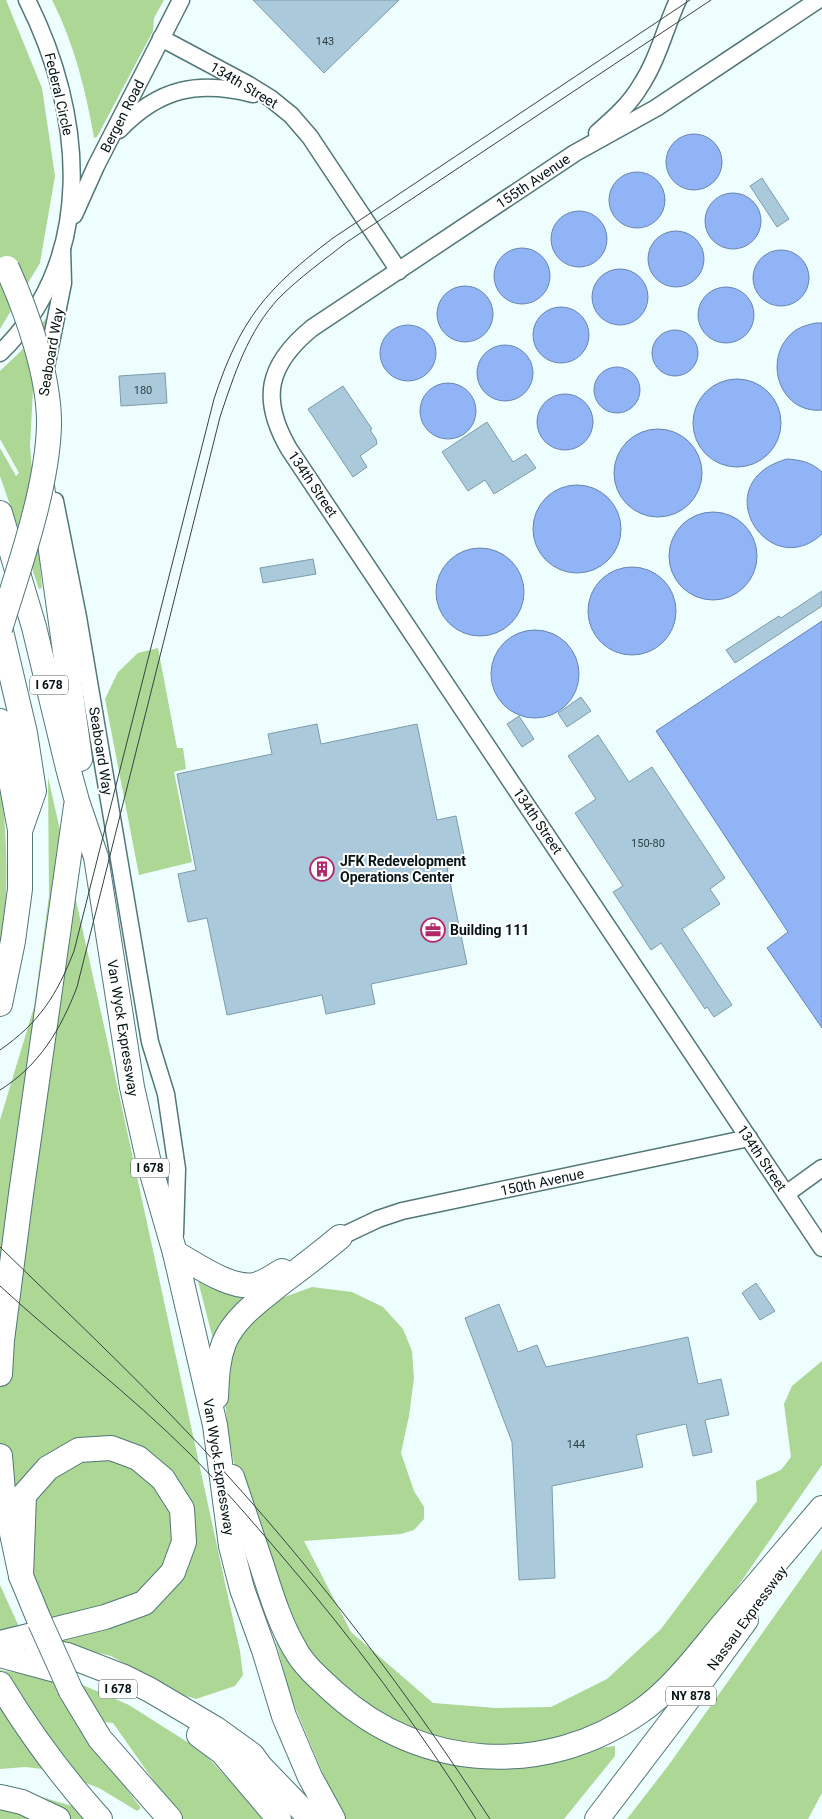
<svg xmlns="http://www.w3.org/2000/svg" width="822" height="1819" viewBox="0 0 822 1819" font-family="Roboto,sans-serif">
	<rect width="100%" height="100%" fill="#eefeff"/>
	<g fill="#acd795">
		<polygon points="0,0 6,0 42,88 55,176 40,263 0,329"/>
		<path d="M52,0H164L154,18L153,31L97,137L94,138C86,91 74,43 52,0Z"/>
		<polygon points="47,317 50,319 33,390 30,446 42,588 39,589 0,476 0,448 16,476 19,473 0,439 0,371 22,350"/>
		<polygon points="158,648 177,748 183,748 186,769 174,772 192,862 139,875 105,699 118,672 138,653"/>
		<path d="M0,774C7,834 10,895 0,954Z"/>
		<path d="M48,777C115,1068 176,1360 240,1651L243,1675L235,1686L196,1699L179,1694L111,1656L31,1637L0,1633V1585L20,1629L59,1635L0,1511V1120L34,1007L49,896Z"/>
		<polygon points="198,1281 229,1295 252,1297 213,1339"/>
		<polygon points="312,1287 352,1292 383,1307 403,1329 412,1351 414,1378 409,1416 401,1453 414,1491 424,1507 424,1519 414,1530 401,1534 304,1541 351,1632 433,1703 496,1708 551,1707 607,1679 661,1629 757,1501 756,1481 781,1470 791,1457 784,1404 792,1386 822,1361 822,1465 711,1625 661,1686 602,1726 524,1750 465,1746 387,1722 347,1697 307,1652 274,1590 233,1459 228,1430 222,1375 229,1347 271,1302"/>
		<polygon points="822,1549 822,1793 808,1819 627,1819 668,1766"/>
		<polygon points="273,1630 421,1753 475,1768 531,1764 599,1748 615,1746 615,1756 564,1819 342,1819 290,1695"/>
		<polygon points="0,1670 78,1683 129,1705 203,1752 265,1819 183,1819 173,1808 113,1723 74,1718 99,1753 141,1808 137,1811 99,1788 67,1776 68,1772 25,1767 0,1769"/>
		<polygon points="31,1794 86,1810 102,1819 0,1819 0,1795"/>
	</g>
	<g fill="#90b4f5" stroke="#6684b2">
		<circle cx="694" cy="162" r="28"/>
		<circle cx="637" cy="200" r="28"/>
		<circle cx="733" cy="221" r="28"/>
		<circle cx="579" cy="239" r="28"/>
		<circle cx="676" cy="259" r="28"/>
		<circle cx="522" cy="276" r="28"/>
		<circle cx="781" cy="278" r="28"/>
		<circle cx="620" cy="297" r="28"/>
		<circle cx="465" cy="314" r="28"/>
		<circle cx="726" cy="315" r="28"/>
		<circle cx="561" cy="335" r="28"/>
		<path d="M816,323H822V410C782,414 763,364 789,336C796,328 806,325 816,323Z"/>
		<circle cx="408" cy="353" r="28"/>
		<circle cx="675" cy="353" r="23"/>
		<circle cx="505" cy="373" r="28"/>
		<circle cx="617" cy="390" r="23"/>
		<circle cx="737" cy="423" r="44"/>
		<circle cx="448" cy="411" r="28"/>
		<circle cx="565" cy="422" r="28"/>
		<circle cx="658" cy="473" r="44"/>
		<path d="M787,459C801,460 811,462 822,472V534C768,584 704,482 787,459Z"/>
		<circle cx="577" cy="529" r="44"/>
		<circle cx="713" cy="556" r="44"/>
		<circle cx="480" cy="592" r="44"/>
		<circle cx="632" cy="611" r="44"/>
		<polygon points="822,621 822,1028 767,948 788,932 656,731"/>
		<circle cx="535" cy="674" r="44"/>
	</g>
	<g fill="#aacadb" stroke="#7c9bab">
		<polygon points="253,0 399,0 324,73"/>
		<polygon points="762,178 789,219 777,227 750,186"/>
		<polygon points="165,373 167,403 121,406 119,376"/>
		<polygon points="343,386 372,429 370,430 376,439 377,444 360,456 367,467 353,477 308,409"/>
		<polygon points="487,422 513,462 526,454 536,468 494,494 485,480 468,491 442,452"/>
		<polygon points="313,559 316,574 263,583 260,568"/>
		<polygon points="822,591 822,606 735,663 726,650 779,616 781,618"/>
		<polygon points="581,697 591,711 567,727 558,713"/>
		<polygon points="519,716 534,739 522,747 507,724"/>
		<polygon points="317,724 321,744 417,724 437,820 456,816 466,865 447,868 467,964 371,984 375,1004 326,1014 322,995 227,1015 207,918 188,922 178,874 196,870 177,774 272,754 268,734"/>
		<polygon points="598,735 629,782 652,767 725,878 710,889 720,904 682,929 732,1005 714,1017 707,1007 705,1009 661,943 651,950 613,892 623,886 575,813 596,799 568,756"/>
		<polygon points="756,1283 775,1311 760,1320 742,1293"/>
		<polygon points="499,1304 518,1352 537,1345 546,1367 688,1337 698,1384 721,1379 729,1415 705,1420 712,1452 693,1456 686,1424 636,1435 643,1467 552,1486 555,1578 519,1580 512,1442 465,1318"/>
	</g>
	<g fill="none" stroke-linecap="round" stroke-linejoin="round">
		<g stroke="#527778" stroke-width="19">
			<g id="minor">
				<path d="M818,0L656,108L575,153L312,328C267,365 260,399 289,449L822,1248"/>
				<polyline points="161,38 249,85 270,98 291,115 310,137 399,271"/>
				<path d="M119,130C159,88 198,80 253,94"/>
				<path d="M597,133C614,118 630,104 641,85C658,59 665,28 678,0"/>
				<polyline points="74,215 96,166 181,0"/>
				<path d="M0,353C98,258 84,113 27,0"/>
				<polyline points="45,372 63,283 62,249"/>
				<polyline points="55,501 78,617 150,1042 166,1094 177,1169 175,1234"/>
				<polyline points="786,1194 822,1168"/>
				<polyline points="340,1237 378,1219 402,1211 749,1138"/>
			</g>
		</g>
		<g stroke="#527778" stroke-width="26">
			<g id="highway">
				<polyline points="42,486 80,759"/>
				<polyline points="0,513 34,627 68,768 77,801 96,857 132,1087 149,1163 175,1253 215,1425 231,1546 242,1589 264,1650 284,1716 310,1777 333,1819"/>
				<polyline points="0,627 25,733 34,791 20,831 20,889 13,941 0,1004"/>
				<polyline points="0,721 20,830"/>
				<path d="M175,1253C196,1264 229,1289 254,1285C264,1283 273,1276 282,1271"/>
				<polyline points="0,1374 2,1340 21,1194 76,806"/>
				<path d="M216,1397C217,1379 217,1361 224,1343C235,1316 263,1298 285,1280C304,1266 322,1252 340,1237"/>
				<polyline points="0,1456 3,1491 21,1576 40,1622"/>
				<path d="M232,1477C242,1507 252,1537 262,1566C271,1594 280,1624 295,1649C304,1666 321,1680 335,1693C421,1771 546,1778 641,1711C672,1689 696,1657 720,1628C754,1588 788,1548 822,1508"/>
				<polyline points="0,1643 105,1617 144,1603 173,1572 184,1542 182,1509 163,1479 138,1458 111,1448 79,1450 48,1468 24,1495 21,1576"/>
				<polyline points="37,1649 67,1655 124,1677 150,1690 216,1729 252,1755 260,1766 311,1819"/>
				<polyline points="0,1655 59,1671"/>
				<path d="M0,1684C29,1732 62,1777 100,1819"/>
				<polyline points="71,1691 100,1739 170,1819"/>
				<polyline points="199,1735 222,1752 279,1819"/>
				<polyline points="0,1797 22,1802 58,1819"/>
				<polyline points="597,1819 686,1702 746,1620"/>
			</g>
		</g>
		<use href="#minor" stroke="#fff" stroke-width="16"/>
		<use href="#highway" stroke="#fff" stroke-width="24"/>
		<g stroke="#354444" stroke-width="1">
			<path d="M0,1050C39,1023 57,995 74,951L214,399C240,319 267,288 333,238L690,0"/>
			<path d="M0,1090C39,1066 61,1029 77,987L220,417C234,375 248,331 279,298C300,277 324,260 347,242L711,0"/>
			<path d="M0,1247C77,1322 156,1396 228,1476C325,1583 411,1698 490,1819"/>
			<path d="M0,1286C62,1343 130,1394 190,1454C222,1486 251,1520 281,1555C352,1638 418,1726 476,1819"/>
		</g>
		<g stroke="#527778" stroke-width="26" stroke-linecap="butt">
			<g id="highway-bridge">
				<path d="M0,629C19,567 47,490 49,426C50,377 27,312 7,268"/>
				<polyline points="40,1622 71,1691"/>
			</g>
		</g>
		<use href="#highway-bridge" stroke="#fff" stroke-width="24"/>
	</g>
	<defs>
		<g id="building-ring" transform="scale(1.25)"><circle r="9.5" fill="#fff" stroke="#b1296a" stroke-width="1.5"/><path d="M-4-6H4V6H1V3H-1V6H-4ZM-2.5-4.3h1.7v1.8h-1.7ZM.8-4.3h1.7v1.8H.8ZM-2.5-1h1.7V.8h-1.7ZM.8-1h1.7V.8H.8Z" fill="#b1296a"/></g>
		<g id="office-ring" transform="scale(1.25)"><circle r="9.5" fill="#fff" stroke="#b1296a" stroke-width="1.5"/><path d="M-6-3h4V-5.5h4V-3h4V5H-6ZM-1-4.5V-3h2v-1.5ZM-6 0V1H6V0Z" fill="#b1296a"/></g>
	</defs>
	<g fill-rule="evenodd">
		<use href="#building-ring" x="322" y="869"/>
		<use href="#office-ring" x="433" y="930"/>
	</g>
	<g text-anchor="middle" dominant-baseline="central" stroke-width="4" stroke-linejoin="round" paint-order="stroke">
		<g font-size="11" fill="#2e4246">
			<text x="325" y="41">143</text>
			<text x="143" y="390">180</text>
			<text x="648" y="843">150-80</text>
			<text x="576" y="1444">144</text>
		</g>
		<g fill="#fff" stroke="#505a5a" stroke-width="1">
			<rect x="30" y="675.5" width="38" height="19" rx="4"/>
			<rect x="131" y="1158.5" width="38" height="19" rx="4"/>
			<rect x="99" y="1679.5" width="38" height="19" rx="4"/>
			<rect x="666" y="1686.5" width="50" height="19" rx="4"/>
		</g>
		<g font-size="12" font-weight="bold" fill="#051414">
			<text x="49" y="685">I 678</text>
			<text x="150" y="1168">I 678</text>
			<text x="118" y="1689">I 678</text>
			<text x="691" y="1696">NY 878</text>
		</g>
		<g font-size="14" fill="#051414" stroke="#fff">
			<text transform="translate(244 85) rotate(31)">134th Street</text>
			<text transform="translate(59 94) rotate(77)">Federal Circle</text>
			<text transform="translate(122 116) rotate(-63)">Bergen Road</text>
			<text transform="translate(533 181) rotate(-34)">155th Avenue</text>
			<text transform="translate(51 352) rotate(-80)">Seaboard Way</text>
			<text transform="translate(313 484) rotate(56)">134th Street</text>
			<text transform="translate(101 751) rotate(81)">Seaboard Way</text>
			<text transform="translate(538 821) rotate(56)">134th Street</text>
			<text transform="translate(123 1028) rotate(81)">Van Wyck Expressway</text>
			<text transform="translate(762 1158) rotate(56)">134th Street</text>
			<text transform="translate(542 1182) rotate(-12)">150th Avenue</text>
			<text transform="translate(219 1467) rotate(81)">Van Wyck Expressway</text>
			<text transform="translate(747 1618) rotate(-54)">Nassau Expressway</text>
		</g>
		<g font-size="14" font-weight="bold" fill="#051414" stroke="#fff" text-anchor="start">
			<text x="340" y="861">JFK Redevelopment<tspan x="340" dy="16">Operations Center</tspan></text>
			<text x="450" y="930">Building 111</text>
		</g>
	</g>
</svg>
